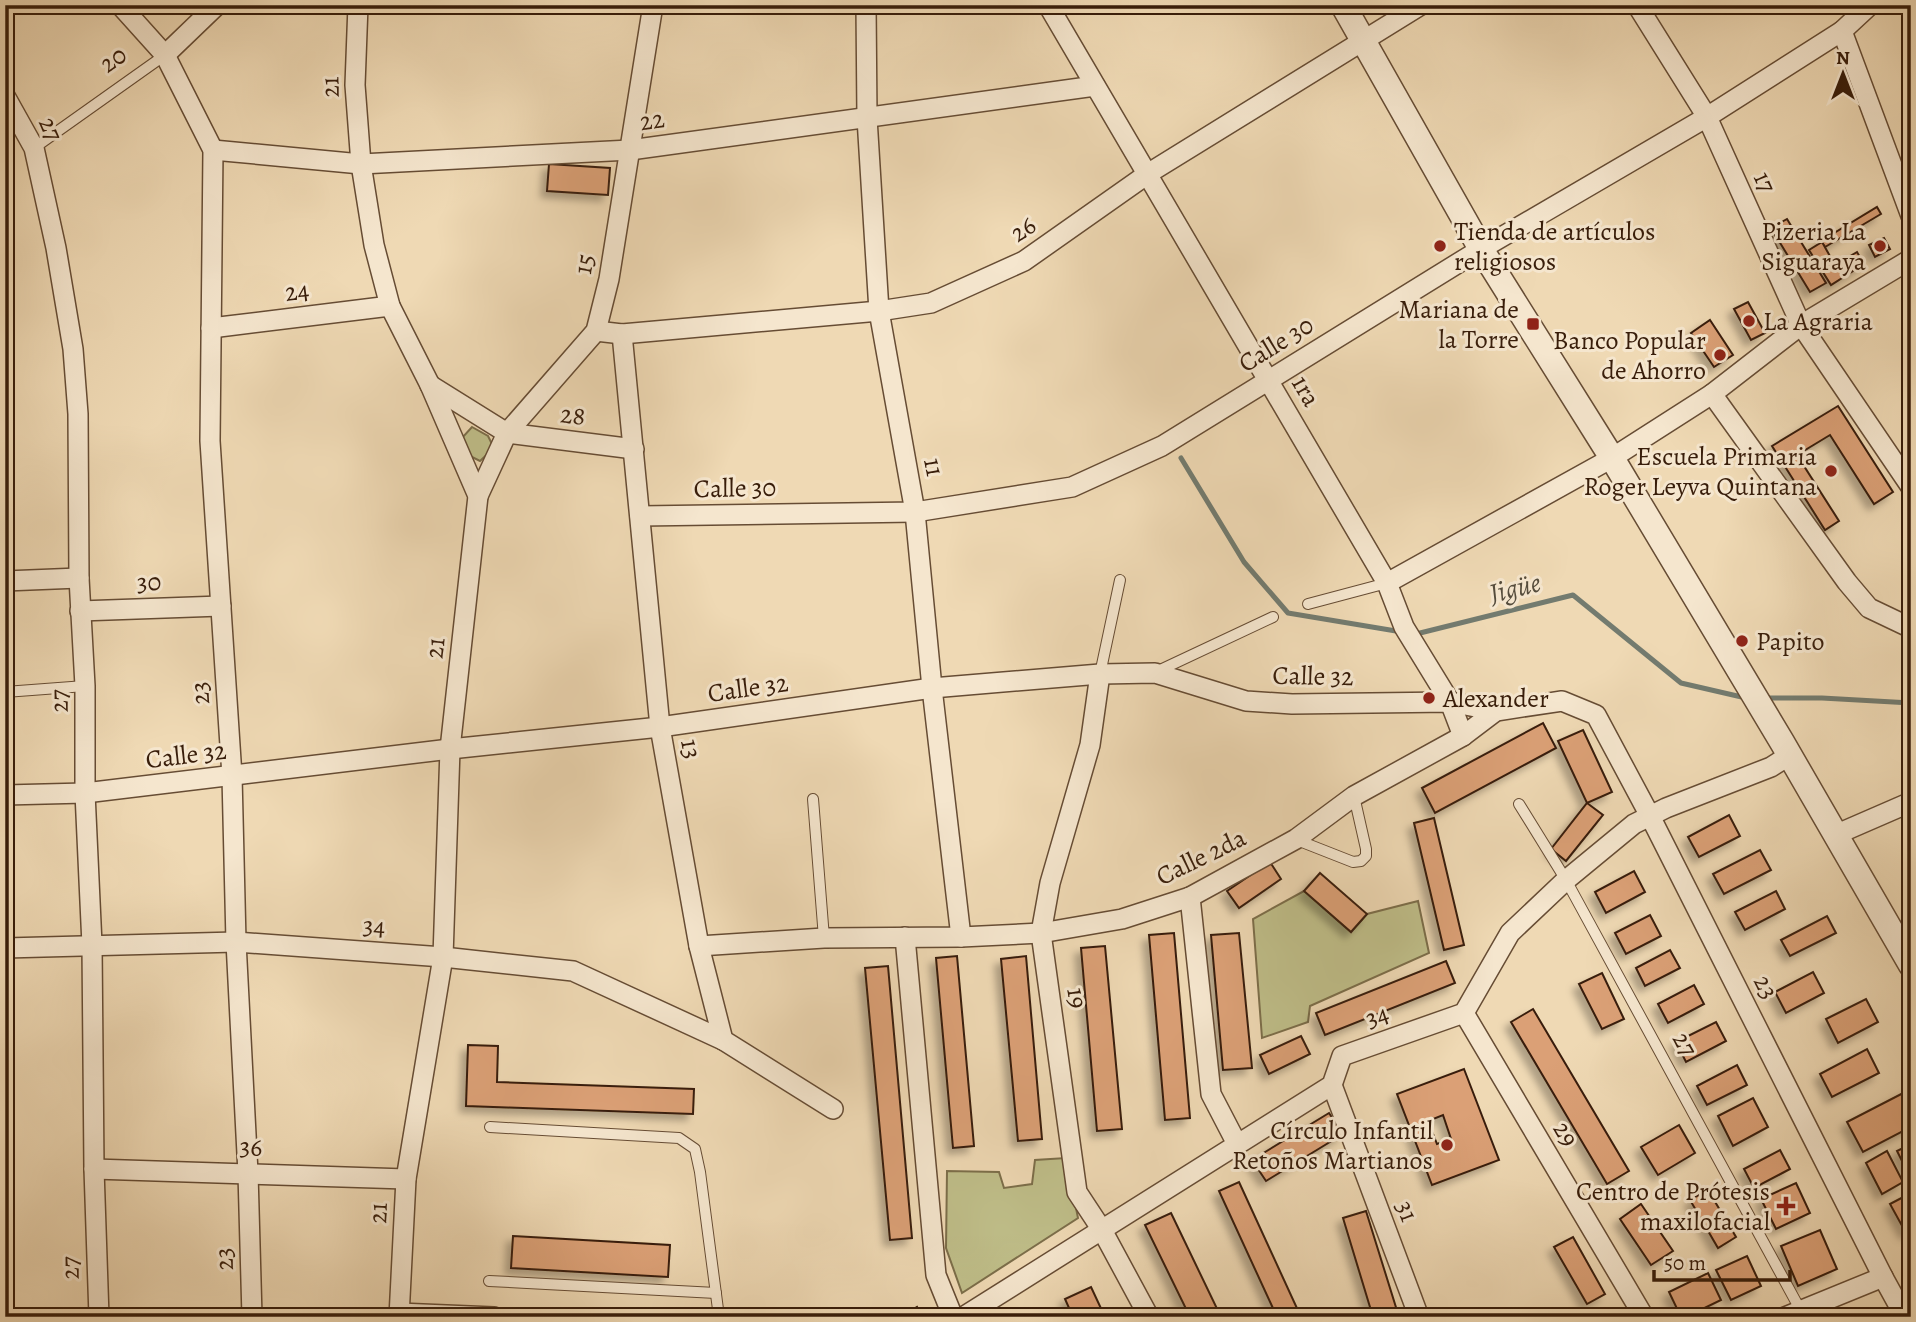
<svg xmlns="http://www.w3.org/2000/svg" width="1916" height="1322" viewBox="0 0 1916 1322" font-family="Alegreya,serif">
	<defs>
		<filter id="shadow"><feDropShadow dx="-6" dy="6" stdDeviation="3.5" flood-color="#0004"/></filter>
	</defs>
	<rect width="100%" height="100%" fill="#efd9b4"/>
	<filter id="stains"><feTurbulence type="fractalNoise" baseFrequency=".00286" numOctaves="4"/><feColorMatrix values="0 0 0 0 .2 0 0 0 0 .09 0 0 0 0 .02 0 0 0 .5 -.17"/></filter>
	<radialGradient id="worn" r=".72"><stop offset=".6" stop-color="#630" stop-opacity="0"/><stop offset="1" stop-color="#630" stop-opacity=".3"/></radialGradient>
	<g fill="#bfbe89" stroke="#7c6e4a" stroke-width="2">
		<polygon points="472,427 488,436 494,448 480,461 464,453 461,439"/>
		<polygon points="1304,891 1351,932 1367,914 1418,901 1429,953 1310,1006 1308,1022 1262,1038 1253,919"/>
		<polygon points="1066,1158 1078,1218 962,1293 946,1248 947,1171 999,1172 1004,1188 1032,1184 1035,1160"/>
	</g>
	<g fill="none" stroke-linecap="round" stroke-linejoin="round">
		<g stroke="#737b6f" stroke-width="5">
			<polyline points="1181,458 1244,562 1288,613 1402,632"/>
			<polyline points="1416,634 1573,595 1681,683 1746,698"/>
			<polyline points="1763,698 1822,698 1911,703"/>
		</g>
	</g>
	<g fill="#dba076" stroke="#381d0a" stroke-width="2" fill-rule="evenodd" filter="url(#shadow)">
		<polygon points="549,164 610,168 608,195 547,191"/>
		<polygon points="1877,207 1881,214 1825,247 1821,241"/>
		<polygon points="1787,219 1826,283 1810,292 1771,228"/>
		<polygon points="1884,238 1890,249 1875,257 1869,245"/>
		<polygon points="1822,242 1835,265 1857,252 1864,264 1831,285 1809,250"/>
		<polygon points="1748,302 1765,333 1751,340 1734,309"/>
		<polygon points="1710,320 1733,355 1714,367 1691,333"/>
		<polygon points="1838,406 1893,492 1874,504 1830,435 1797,455 1839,521 1825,530 1772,446"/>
		<polygon points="1543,723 1556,748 1435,813 1422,788"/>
		<polygon points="1583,730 1612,792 1587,803 1558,741"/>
		<polygon points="1587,803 1603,815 1566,861 1551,849"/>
		<polygon points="1729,815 1740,836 1699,857 1688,837"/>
		<polygon points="1434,818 1464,945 1444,950 1414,823"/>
		<polygon points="1760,850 1771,870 1724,894 1713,874"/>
		<polygon points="1270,862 1281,879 1239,908 1227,891"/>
		<polygon points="1634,871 1645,892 1606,913 1595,892"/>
		<polygon points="1320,873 1367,914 1351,932 1304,891"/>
		<polygon points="1776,891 1785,909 1745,930 1735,912"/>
		<polygon points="1650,915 1661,936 1626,954 1615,933"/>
		<polygon points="1827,916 1836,933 1790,956 1781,940"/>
		<polygon points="1174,933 1190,1118 1165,1120 1149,935"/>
		<polygon points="1239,933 1252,1068 1223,1070 1211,935"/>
		<polygon points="1105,946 1122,1129 1097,1131 1081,948"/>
		<polygon points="1670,950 1680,968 1645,986 1636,968"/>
		<polygon points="957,956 974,1146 953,1148 936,958"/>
		<polygon points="1026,956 1042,1139 1018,1141 1001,959"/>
		<polygon points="1446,961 1455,983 1325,1035 1316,1013"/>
		<polygon points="888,966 912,1238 890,1240 865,968"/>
		<polygon points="1813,972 1824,993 1786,1013 1775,992"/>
		<polygon points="1602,973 1624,1019 1602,1029 1579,984"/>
		<polygon points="1694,985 1704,1004 1668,1023 1658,1004"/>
		<polygon points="1866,999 1878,1022 1838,1043 1826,1019"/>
		<polygon points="1533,1009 1629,1171 1607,1184 1511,1022"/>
		<polygon points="1716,1022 1726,1041 1686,1062 1676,1042"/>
		<polygon points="1301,1036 1310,1054 1269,1074 1260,1055"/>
		<polygon points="468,1045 498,1046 497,1082 694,1089 693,1114 466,1106"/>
		<polygon points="1867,1049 1879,1073 1832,1097 1820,1074"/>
		<polygon points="1737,1065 1747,1085 1707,1105 1697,1086"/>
		<path d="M1464,1069L1499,1160L1432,1185L1397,1094ZM1443,1115L1451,1139L1437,1144L1428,1121Z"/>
		<polygon points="1911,1089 1911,1127 1863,1152 1847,1122"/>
		<polygon points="1753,1098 1768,1127 1733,1146 1718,1116"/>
		<polygon points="1329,1113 1343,1134 1266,1181 1252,1160"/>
		<polygon points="1679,1125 1695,1153 1658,1175 1641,1147"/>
		<polygon points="1911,1144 1911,1177 1910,1177 1897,1151"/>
		<polygon points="1780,1150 1790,1169 1754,1188 1744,1169"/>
		<polygon points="1887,1151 1903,1182 1882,1194 1866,1163"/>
		<polygon points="1239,1182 1301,1317 1277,1317 1219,1191"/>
		<polygon points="1796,1183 1810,1213 1776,1229 1761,1199"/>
		<polygon points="1708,1190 1736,1237 1718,1248 1690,1200"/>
		<polygon points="1911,1193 1911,1231 1906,1233 1890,1204"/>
		<polygon points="1641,1204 1673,1251 1651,1265 1620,1219"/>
		<polygon points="1366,1211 1399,1317 1373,1317 1343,1218"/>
		<polygon points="1171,1213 1221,1317 1190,1317 1145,1225"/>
		<polygon points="1820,1230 1837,1269 1798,1286 1781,1246"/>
		<polygon points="513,1236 670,1245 668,1277 511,1268"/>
		<polygon points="1573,1237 1605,1294 1587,1304 1554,1247"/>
		<polygon points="1747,1256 1761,1286 1731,1300 1716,1270"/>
		<polygon points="1708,1273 1721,1300 1686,1317 1681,1317 1669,1292"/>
		<polygon points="1091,1287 1105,1317 1073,1317 1065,1299"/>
		<polygon points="917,1307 922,1317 901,1317"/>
	</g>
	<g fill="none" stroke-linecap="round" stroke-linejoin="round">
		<g stroke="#664c34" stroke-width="12">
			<g id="service">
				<polyline points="34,148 165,55"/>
				<polyline points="1308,604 1387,583"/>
				<polyline points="1158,671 1273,617"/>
				<polyline points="1100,674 1120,580"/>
				<polyline points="5,692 85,686"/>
				<polyline points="813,799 824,938"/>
				<polyline points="1519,804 1566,880 1801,1311"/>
				<polyline points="1297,840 1353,862 1361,861 1366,856 1366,849 1354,796"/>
				<polyline points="490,1127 679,1138 695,1149 700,1172 719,1317"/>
				<polyline points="489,1281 716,1293"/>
			</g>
		</g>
		<g stroke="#664c34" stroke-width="22">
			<g id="minor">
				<polyline points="120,5 165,55 213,150 210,441 232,776 236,942 248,1173 252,1317"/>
				<polyline points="358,5 355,85 361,164 374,245 390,306 430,385 478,496 450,749 443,957 406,1179 399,1317"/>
				<polyline points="866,5 867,118 879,311 915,512 932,688 961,937"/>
				<polyline points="1048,5 1387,583 1404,627 1450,702 1463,736"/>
				<polyline points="1637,5 1707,117 1801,325 1911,487"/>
				<polyline points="1842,31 1911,216"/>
				<polyline points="165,55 217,5"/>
				<polyline points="5,96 34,148 56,248 73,349 78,414 79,578 85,686 85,793 92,945 94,1169 99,1317"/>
				<polyline points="213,150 361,164 630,150 1095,86"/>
				<polyline points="211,328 390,306"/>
				<polyline points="596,331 622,334 879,311 931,303 1024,261 1149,173 1421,5"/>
				<polyline points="622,334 660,727 699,946 723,1040 833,1109"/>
				<polyline points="430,385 507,433 634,449"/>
				<polyline points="1712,394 1847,582 1869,608 1911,628"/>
				<polyline points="478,496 507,433 596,331 609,279 653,5"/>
				<polyline points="640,516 915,512 1072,487 1162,446 1481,249 1707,117 1842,31 1870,5"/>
				<polyline points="5,581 79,578"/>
				<polyline points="1387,583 1612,458 1712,394 1801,325 1911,259"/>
				<polyline points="80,611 221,606"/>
				<polyline points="1100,674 1090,745 1050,883 1041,933 1077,1192 1102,1230 1149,1317"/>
				<polyline points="5,795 85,793 450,749 660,727 932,688 1100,674 1155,673 1246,701 1292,704 1450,702 1496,711"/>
				<polyline points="1835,835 1911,802"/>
				<polyline points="1190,897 1211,1094 1237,1144"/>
				<polyline points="905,937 936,1275 953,1317"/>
				<polyline points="699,946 824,938 961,937 1041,933 1122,919 1190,897 1296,839 1354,796 1463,736 1496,711 1562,701 1596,715 1650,816 1883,1277 1905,1317"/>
				<polyline points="5,948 236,942 443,957 573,971 723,1040"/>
				<polyline points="1464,1013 1644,1317"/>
				<polyline points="1332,1085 1419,1317"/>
				<polyline points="94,1169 406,1179"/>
				<polyline points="399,1313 494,1317"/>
				<polyline points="963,1317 1332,1085 1342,1056 1464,1013 1510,933 1566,880 1634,824 1666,808 1771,767 1790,755"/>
				<polyline points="1785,1317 1883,1277"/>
			</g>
		</g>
		<g stroke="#664c34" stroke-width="27">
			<polyline id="tertiary" points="1343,5 1481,249 1612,458 1782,742 1911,965"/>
		</g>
		<use href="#service" stroke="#f5e6ce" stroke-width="10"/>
		<use href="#minor" stroke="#f5e6ce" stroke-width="19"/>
		<use href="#tertiary" stroke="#f5e6ce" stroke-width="24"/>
	</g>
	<g fill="#8f2418" stroke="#f5e6ce" stroke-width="2.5">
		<circle cx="1440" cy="246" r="7"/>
		<circle cx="1880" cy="246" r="7"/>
		<circle cx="1749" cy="321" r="7"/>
		<rect x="1526" y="317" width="14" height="14" rx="3.5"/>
		<circle cx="1720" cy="355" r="7"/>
		<circle cx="1831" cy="471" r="7"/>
		<circle cx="1742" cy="641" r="7"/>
		<circle cx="1429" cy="698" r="7"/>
		<circle cx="1447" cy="1145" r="7"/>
		<path d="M1782.5 1195.5h7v7h7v7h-7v7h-7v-7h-7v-7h7z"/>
	</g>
	<g text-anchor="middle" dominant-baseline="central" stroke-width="6" stroke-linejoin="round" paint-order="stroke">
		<g font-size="26" fill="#381d0a" stroke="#f5e6ce">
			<text transform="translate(113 59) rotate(-35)">20</text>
			<text transform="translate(330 87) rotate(-91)">21</text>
			<text transform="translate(652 120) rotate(-8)">22</text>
			<text transform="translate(51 129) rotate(66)">27</text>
			<text transform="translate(1765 182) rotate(66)">17</text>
			<text transform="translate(1023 229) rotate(-33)">26</text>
			<text transform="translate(584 264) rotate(-79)">15</text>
			<text transform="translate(297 291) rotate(-7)">24</text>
			<text transform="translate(1276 344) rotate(-32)">Calle 30</text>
			<text transform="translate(1306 391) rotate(60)">1ra</text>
			<text transform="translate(573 415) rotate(7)">28</text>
			<text transform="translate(934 467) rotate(80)">11</text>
			<text transform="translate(735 488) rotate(-1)">Calle 30</text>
			<text transform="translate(149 582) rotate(-2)">30</text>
			<text transform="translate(435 648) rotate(-84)">21</text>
			<text transform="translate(1313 676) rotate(1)">Calle 32</text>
			<text transform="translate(748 688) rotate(-8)">Calle 32</text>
			<text transform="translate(200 693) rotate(-94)">23</text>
			<text transform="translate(59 701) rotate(-91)">27</text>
			<text transform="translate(691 749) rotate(80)">13</text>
			<text transform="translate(186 755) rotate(-7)">Calle 32</text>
			<text transform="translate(1201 857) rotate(-26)">Calle 2da</text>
			<text transform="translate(374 926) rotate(4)">34</text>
			<text transform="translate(1766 987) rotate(63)">23</text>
			<text transform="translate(1077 998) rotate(82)">19</text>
			<text transform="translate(1377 1016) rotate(-19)">34</text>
			<text transform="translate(1685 1044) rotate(61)">27</text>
			<text transform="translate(1566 1134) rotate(59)">29</text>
			<text transform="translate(251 1147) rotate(2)">36</text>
			<text transform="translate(1407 1211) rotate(69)">31</text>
			<text transform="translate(378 1213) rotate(-87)">21</text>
			<text transform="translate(224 1259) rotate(-92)">23</text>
			<text transform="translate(70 1268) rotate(-91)">27</text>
		</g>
		<g font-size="26" fill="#381d0a" stroke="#f5e6ce" text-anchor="end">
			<text x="1454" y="231" text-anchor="start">Tienda de artículos<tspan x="1454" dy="30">religiosos</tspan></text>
			<text x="1866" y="231">Pizeria La<tspan x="1866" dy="30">Siguaraya</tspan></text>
			<text x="1519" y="309">Mariana de<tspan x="1519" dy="30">la Torre</tspan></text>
			<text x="1763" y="321" text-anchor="start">La Agraria</text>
			<text x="1706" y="340">Banco Popular<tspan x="1706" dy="30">de Ahorro</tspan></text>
			<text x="1817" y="456">Escuela Primaria<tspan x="1817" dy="30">Roger Leyva Quintana</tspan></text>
			<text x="1756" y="641" text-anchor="start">Papito</text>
			<text x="1443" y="698" text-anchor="start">Alexander</text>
			<text x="1433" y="1130">Círculo Infantil<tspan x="1433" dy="30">Retoños Martianos</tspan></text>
			<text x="1770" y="1191">Centro de Prótesis<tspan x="1770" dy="30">maxilofacial</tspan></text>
		</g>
		<g font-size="28" font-style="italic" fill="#554c3c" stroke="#f5e6ce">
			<text transform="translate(1515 588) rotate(-14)">Jigüe</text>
		</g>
	</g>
	<rect width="1916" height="1322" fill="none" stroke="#efd9b4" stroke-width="28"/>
	<rect x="7" y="7" width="1902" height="1308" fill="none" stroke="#381d0a" stroke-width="3.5"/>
	<rect x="14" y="14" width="1888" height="1294" fill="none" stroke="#381d0a" stroke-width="2"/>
	<g transform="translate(1843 74)" stroke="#f5e6ce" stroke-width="5" paint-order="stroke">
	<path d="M0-5L12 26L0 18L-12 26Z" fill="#381d0a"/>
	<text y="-10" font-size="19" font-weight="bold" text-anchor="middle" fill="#381d0a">N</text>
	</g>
	<path d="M1654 1270v10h136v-10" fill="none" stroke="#381d0a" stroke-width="3.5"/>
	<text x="1664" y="1270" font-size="21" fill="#381d0a" stroke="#f5e6ce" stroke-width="5" paint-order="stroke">50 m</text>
	<rect width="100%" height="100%" filter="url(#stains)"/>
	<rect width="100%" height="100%" fill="url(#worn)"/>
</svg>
